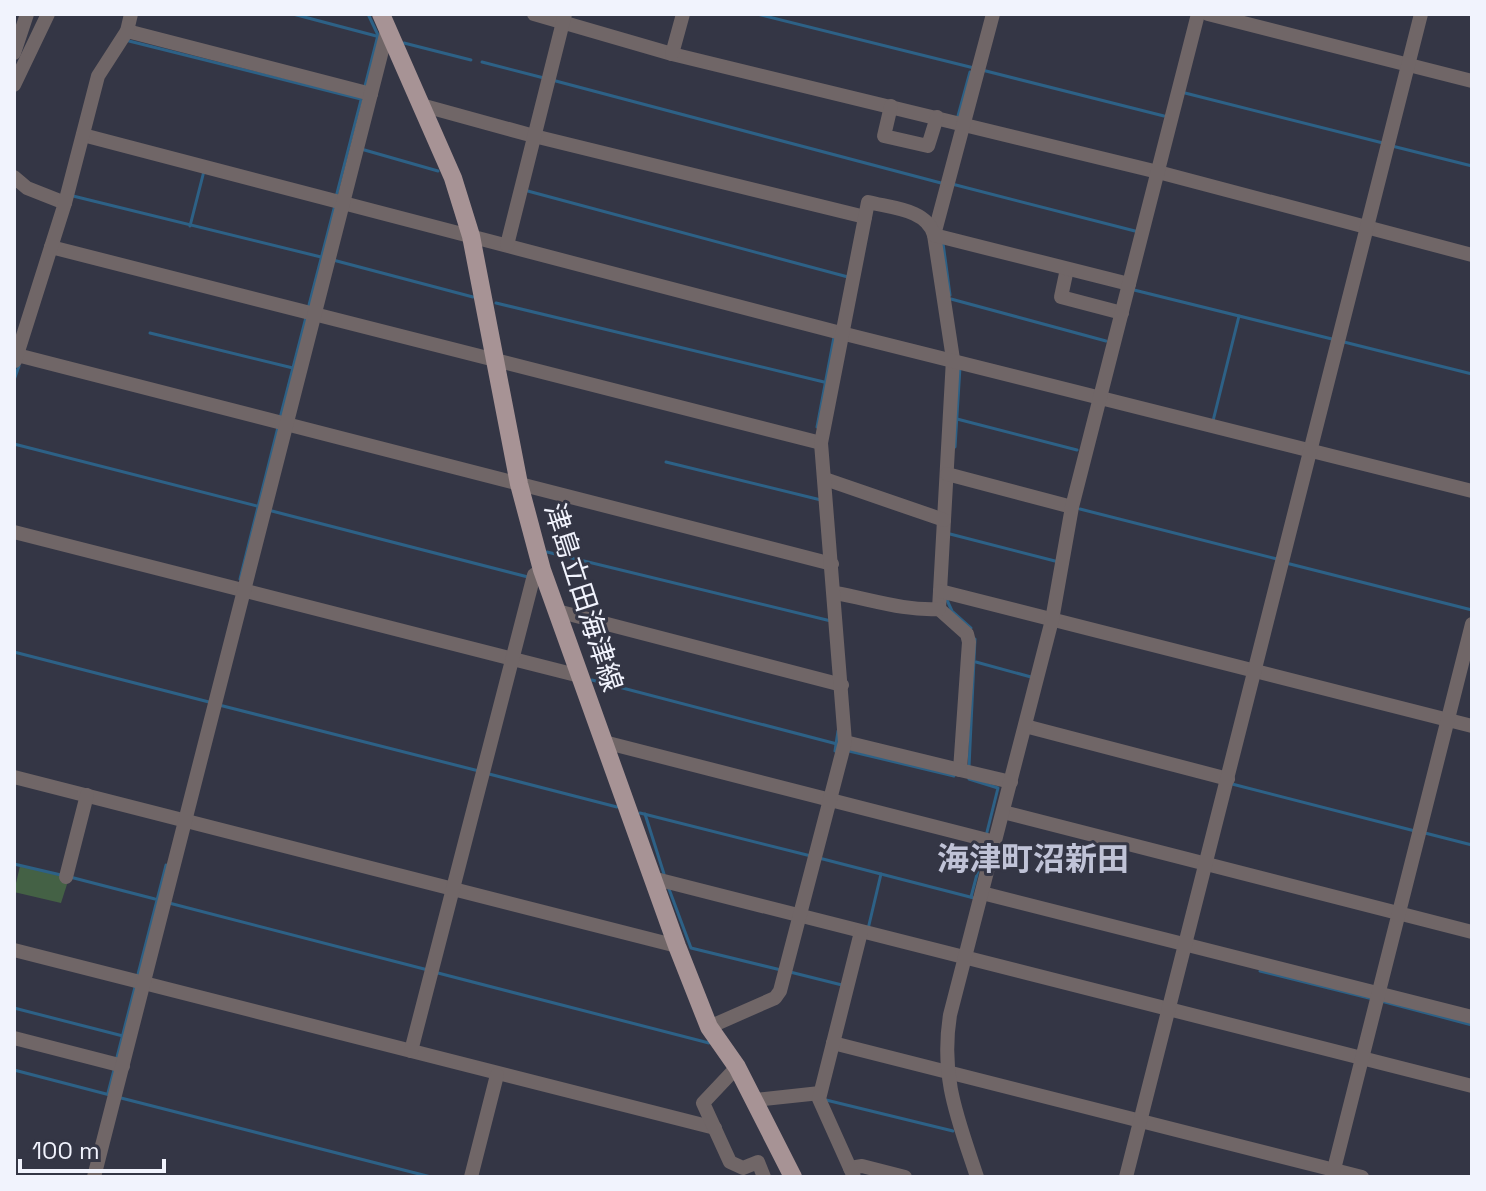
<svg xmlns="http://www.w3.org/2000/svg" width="1486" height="1191" viewBox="0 0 1486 1191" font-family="'Space Grotesk','Noto Sans JP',sans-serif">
	<rect width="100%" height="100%" fill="#343645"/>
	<polygon fill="#446145" points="20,866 69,878 61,903 14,892"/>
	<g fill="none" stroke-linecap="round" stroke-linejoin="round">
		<g stroke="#2d6186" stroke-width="3">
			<polyline points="293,14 380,37"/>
			<polyline points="757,14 974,68"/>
			<polyline points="129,41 361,99"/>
			<polyline points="404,43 471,60"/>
			<polyline points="482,62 544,78"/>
			<polyline points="982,70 1164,116"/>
			<polyline points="552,80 941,183"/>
			<polyline points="365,86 378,35 368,14"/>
			<polyline points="1185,93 1383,143"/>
			<polyline points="958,116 970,72"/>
			<polyline points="1392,146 1472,166"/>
			<polyline points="361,149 438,171"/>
			<polyline points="952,184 1135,231"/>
			<polyline points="524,190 848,277"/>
			<polyline points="73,196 321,257"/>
			<polyline points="336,197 361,100"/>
			<polyline points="190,226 204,171"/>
			<polyline points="943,243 950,295"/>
			<polyline points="333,260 473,297"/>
			<polyline points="1134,290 1332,339"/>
			<polyline points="951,299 1106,341"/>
			<polyline points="496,303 824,382"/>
			<polyline points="308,309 335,205"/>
			<polyline points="150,333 293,368"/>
			<polyline points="1344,342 1472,374"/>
			<polyline points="14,380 19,366"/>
			<polyline points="280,418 306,317"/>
			<polyline points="957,419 1077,450"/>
			<polyline points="1213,421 1239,316"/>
			<polyline points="817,427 834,337"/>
			<polyline points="14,444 261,507"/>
			<polyline points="955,447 960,367"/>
			<polyline points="666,462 821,500"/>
			<polyline points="1080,509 1277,559"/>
			<polyline points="268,510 528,577"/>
			<polyline points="950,534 1055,561"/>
			<polyline points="547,552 831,621"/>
			<polyline points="1286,563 1472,610"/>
			<polyline points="240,579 278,427"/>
			<polyline points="946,598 952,611 971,628"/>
			<polyline points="14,652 209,702"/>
			<polyline points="976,662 1031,677"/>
			<polyline points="592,680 837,744"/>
			<polyline points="219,705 479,771"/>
			<polyline points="835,751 838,731"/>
			<polyline points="849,751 954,776"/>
			<polyline points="969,767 975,639"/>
			<polyline points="489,774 617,807"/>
			<polyline points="969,779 998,788 986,836"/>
			<polyline points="1232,784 1415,831"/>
			<polyline points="640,813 811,856"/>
			<polyline points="645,814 664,874"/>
			<polyline points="1425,833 1472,845"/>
			<polyline points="819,858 974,898"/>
			<polyline points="14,864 61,875"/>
			<polyline points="70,877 155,899"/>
			<polyline points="669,889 691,948 781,970"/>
			<polyline points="971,897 985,844"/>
			<polyline points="169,903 428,970"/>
			<polyline points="868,929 881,874"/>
			<polyline points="1260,971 1373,999"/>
			<polyline points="790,972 842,985"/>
			<polyline points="438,973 709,1043"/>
			<polyline points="137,978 166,865"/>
			<polyline points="1381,1001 1472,1025"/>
			<polyline points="14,1008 123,1036"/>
			<polyline points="116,1061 135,987"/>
			<polyline points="14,1070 110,1095"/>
			<polyline points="108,1093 114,1070"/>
			<polyline points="121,1098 431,1177"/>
			<polyline points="826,1100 953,1131"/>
		</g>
		<g stroke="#706667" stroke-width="14">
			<polyline points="534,14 672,54 1158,172 1472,255"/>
			<polyline points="993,14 934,235 953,359 939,609 967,634 969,642 960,770 1011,782"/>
			<polyline points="1208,14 1472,81"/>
			<polyline points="127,31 371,94"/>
			<polyline points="14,53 27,14"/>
			<polyline points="672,54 683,14"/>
			<polyline points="14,85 48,14"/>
			<polyline points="421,105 534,136 865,217"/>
			<polyline points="891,106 884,136 928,146 937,117"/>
			<polyline points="83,135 833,331 1472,491"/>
			<polyline points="14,177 27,188 65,203"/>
			<polyline points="507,245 565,14"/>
			<polyline points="51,247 821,443"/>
			<polyline points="1067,269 1061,297 1122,313"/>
			<polyline points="17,355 832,564"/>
			<polyline points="15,361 65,203 98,76 127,31 131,14"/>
			<polyline points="947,474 1072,507"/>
			<polyline points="825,479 944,520"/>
			<polyline points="14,532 580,676"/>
			<polyline points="940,591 1472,726"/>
			<path d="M835,593C870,599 904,611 939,609"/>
			<polyline points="557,611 842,685"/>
			<polyline points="1025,726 1228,779"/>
			<polyline points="604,742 995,842"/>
			<polyline points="845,742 960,770"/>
			<polyline points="14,777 677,946"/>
			<polyline points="1003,812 1472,932"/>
			<polyline points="66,877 87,795"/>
			<polyline points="652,878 1472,1086"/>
			<polyline points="982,893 1472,1017"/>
			<polyline points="14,950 715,1128"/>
			<path d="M709,1027L775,998L780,991L845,742L821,443L868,202C891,208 927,209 934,235L1129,284"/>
			<polyline points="14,1038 123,1066"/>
			<polyline points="833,1043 1362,1177"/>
			<polyline points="411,1051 534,575 542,570"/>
			<polyline points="737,1067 703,1103 730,1162 743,1168 758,1162 764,1177"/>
			<polyline points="755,1100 820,1093"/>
			<polyline points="850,1168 862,1166 905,1177"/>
			<polyline points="94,1177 387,31"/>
			<polyline points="471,1177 497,1075"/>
			<polyline points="854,1177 819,1099 861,932"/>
			<path d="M977,1177C958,1119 940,1078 950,1015L1052,620L1072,507L1198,14"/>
			<polyline points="1126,1177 1421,14"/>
			<polyline points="1332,1177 1472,624"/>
		</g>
		<polyline stroke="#a79395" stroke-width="18" points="381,14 453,178 471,236 519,484 542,570 677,946 709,1027 737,1067 793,1177"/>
	</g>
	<g text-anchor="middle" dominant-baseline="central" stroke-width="6" stroke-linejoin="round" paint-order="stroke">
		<g font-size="28" fill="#f1f3fd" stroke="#343645">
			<text transform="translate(584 597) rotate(72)">津島立田海津線</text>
		</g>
		<g font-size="32" font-weight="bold" fill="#c0c3d7" stroke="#343645">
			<text x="1033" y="859">海津町沼新田</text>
		</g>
	</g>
	<rect width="1486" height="1191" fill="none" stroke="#f1f3fd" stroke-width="32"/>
	<path d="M20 1159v12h144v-12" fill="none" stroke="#f1f3fd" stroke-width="4"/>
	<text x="32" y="1159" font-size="24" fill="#f1f3fd" stroke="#343645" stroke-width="6" paint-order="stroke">100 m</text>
</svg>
